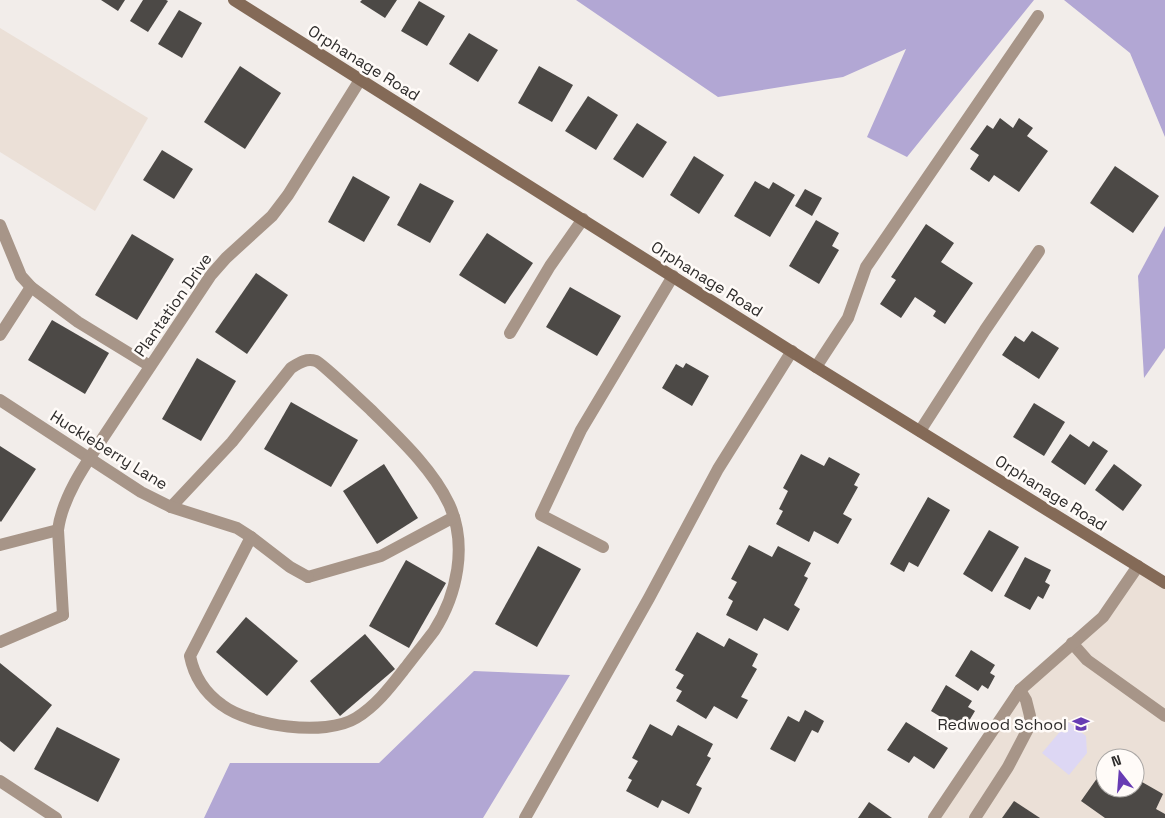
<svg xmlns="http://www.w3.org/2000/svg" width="1165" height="818" viewBox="0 0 1165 818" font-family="'Space Grotesk',sans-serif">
	<rect width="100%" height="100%" fill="#f2edea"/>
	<g fill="#ebe0d7" fill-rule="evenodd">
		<polygon points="0,28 148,118 95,211 0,152"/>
		<path d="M1138,566L1165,583V818H934L1020,690L1103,617ZM1105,758H1135V788H1105Z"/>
	</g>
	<polygon fill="#ddd7f4" points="1068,722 1086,736 1087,753 1069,775 1042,753"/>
	<g fill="#b2a7d4">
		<polygon points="576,0 1034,0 907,157 867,137 906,49 843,77 718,97"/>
		<polygon points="1064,0 1165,0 1165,137 1130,53"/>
		<polygon points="1165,226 1165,348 1144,378 1138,276"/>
		<polygon points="474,671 570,675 483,818 204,818 230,763 379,763"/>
	</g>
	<g fill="#4c4946">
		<polygon points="101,0 125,0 118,11"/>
		<polygon points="143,0 166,0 168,1 148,32 130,21"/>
		<polygon points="362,0 397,0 385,18 360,2"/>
		<polygon points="419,1 445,16 427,46 401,31"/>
		<polygon points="179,10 202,23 182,58 158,44"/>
		<polygon points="469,33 498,50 478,82 449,64"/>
		<polygon points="240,66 281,93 245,149 204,122"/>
		<polygon points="539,66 573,85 552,122 518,103"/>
		<polygon points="588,96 618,115 596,150 565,131"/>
		<polygon points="1000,118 1013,128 1019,118 1033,128 1027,136 1048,151 1019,192 994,175 989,182 970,169 979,155 970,149 987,125 993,129"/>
		<polygon points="637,123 667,142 643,178 613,159"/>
		<polygon points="162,150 193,169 174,199 143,180"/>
		<polygon points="694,156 724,175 699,214 670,195"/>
		<polygon points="1115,166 1159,196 1133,233 1090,203"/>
		<polygon points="353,176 390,197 364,242 328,222"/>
		<polygon points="755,181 769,189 773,182 795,195 770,237 734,216"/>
		<polygon points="420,183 454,201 430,243 397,225"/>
		<polygon points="805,189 822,198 812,216 795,206"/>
		<polygon points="816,220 839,233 832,246 839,250 819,284 789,266"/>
		<polygon points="926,224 954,243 941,262 973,283 945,324 933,316 936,311 915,297 901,318 880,304 896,280 891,277"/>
		<polygon points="487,233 533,263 505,304 459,275"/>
		<polygon points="132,234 174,259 137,320 95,295"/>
		<polygon points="256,273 288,295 247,354 215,332"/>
		<polygon points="570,287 621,316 597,356 546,327"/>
		<polygon points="52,320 109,353 85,394 28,360"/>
		<polygon points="1032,331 1059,348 1039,379 1002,355 1015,336 1024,342"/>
		<polygon points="197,358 236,381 201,441 162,419"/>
		<polygon points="686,363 709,376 692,406 662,388 676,364 683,368"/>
		<polygon points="291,402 358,440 331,487 264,449"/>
		<polygon points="1034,403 1065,422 1044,456 1013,437"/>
		<polygon points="1070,434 1089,447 1093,441 1108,451 1085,485 1051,462"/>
		<polygon points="0,446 36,469 1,522 0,521"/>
		<polygon points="801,454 824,466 829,457 860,474 854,485 858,487 843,514 852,519 838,544 814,531 809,542 776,524 783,511 779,509 788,491 783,488"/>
		<polygon points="384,464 418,518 377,544 343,491"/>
		<polygon points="1114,464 1142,485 1123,511 1095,490"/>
		<polygon points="928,497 950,510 918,567 909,562 904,572 890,564"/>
		<polygon points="989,530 1019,547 992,592 963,574"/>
		<polygon points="749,545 772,557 778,546 811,563 804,576 808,578 794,605 800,609 788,631 764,618 757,631 726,615 733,601 728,598 737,582 731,579"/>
		<polygon points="538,546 581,569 537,647 495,624"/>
		<polygon points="1025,557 1051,570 1045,582 1050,585 1043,599 1038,596 1030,610 1004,596"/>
		<polygon points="406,560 446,583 409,648 369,626"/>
		<polygon points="246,617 298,661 267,696 216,652"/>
		<polygon points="697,632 724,647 729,638 758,654 752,666 757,669 741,697 748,700 737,719 714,706 706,719 676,701 682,691 676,688 684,675 675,670"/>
		<polygon points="365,634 395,669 340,716 310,681"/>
		<polygon points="971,650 995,665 990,673 995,676 988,689 982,685 978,691 955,676"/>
		<polygon points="0,663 52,705 14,752 0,741"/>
		<polygon points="946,685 972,701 968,707 975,711 966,726 957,721 954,725 931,711"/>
		<polygon points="805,710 824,721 818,733 812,730 795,762 770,749 788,716 799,722"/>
		<polygon points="906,722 948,748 934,769 914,756 909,763 887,750"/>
		<polygon points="650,724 672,736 678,725 713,744 707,756 711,758 696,785 702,788 689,814 662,800 658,808 626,791 632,780 628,778 638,761 632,758"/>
		<polygon points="57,727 120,759 98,802 34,769"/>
		<polygon points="1105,767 1105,788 1135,788 1135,778 1163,794 1156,809 1165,814 1165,818 1105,818 1081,801"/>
		<polygon points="1014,801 1040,818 1002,818"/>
		<polygon points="869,802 892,818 858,818"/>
	</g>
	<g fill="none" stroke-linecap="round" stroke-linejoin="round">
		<g stroke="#a79588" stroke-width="12">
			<polyline points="0,225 21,276 31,287 78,322 150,366"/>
			<polyline points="510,333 550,266 583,219"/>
			<polyline points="0,335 31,287"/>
			<polyline points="816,367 848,318 866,267 1038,16"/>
			<polyline points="920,431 985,330 1039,251"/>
			<path d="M171,507L232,442L291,368C299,363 306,358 316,361C322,363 362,402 370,409C398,437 432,468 449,504C468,545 457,595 434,631C425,643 415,655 406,667C391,686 377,705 356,718C325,737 250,726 222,705C205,693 194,676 190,656L251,537"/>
			<polyline points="0,545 58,530"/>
			<polyline points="603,547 541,515 581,430 673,276"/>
			<polyline points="308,577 381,556 454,517"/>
			<polyline points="0,642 63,615"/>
			<polyline points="0,781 56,818"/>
			<polyline points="525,818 649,598 718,469 792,351"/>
			<polyline points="975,818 1008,767 1030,725 1030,716 1026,700 1020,690"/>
		</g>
		<g stroke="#a79588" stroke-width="12">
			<polyline points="0,400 141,492 171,507 237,528 251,537 290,567 308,577"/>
			<path d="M63,615L58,530C63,491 95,451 116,418C148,370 179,323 211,275L226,258L272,216L288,195L360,80"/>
			<polyline points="1072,643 1087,660 1165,716"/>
			<polyline points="934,818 1020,690 1103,617 1138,566"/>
		</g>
		<polyline stroke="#846a57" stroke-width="12" points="234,0 816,367 1165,583"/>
	</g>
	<defs>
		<g id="school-bare" transform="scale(1.35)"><path d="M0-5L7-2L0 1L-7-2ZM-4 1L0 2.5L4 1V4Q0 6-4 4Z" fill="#673bb3" stroke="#fffbf8" stroke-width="2.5" paint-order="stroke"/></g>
	</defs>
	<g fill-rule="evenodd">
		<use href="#school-bare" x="1081" y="724"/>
	</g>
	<g text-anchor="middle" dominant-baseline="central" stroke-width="5" stroke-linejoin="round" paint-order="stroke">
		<g font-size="16" fill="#2d2b2a" stroke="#fffbf8">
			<text transform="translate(364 63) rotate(32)">Orphanage Road</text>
			<text transform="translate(707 279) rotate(32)">Orphanage Road</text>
			<text transform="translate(173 305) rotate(-55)">Plantation Drive</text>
			<text transform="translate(109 450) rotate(32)">Huckleberry Lane</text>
			<text transform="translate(1051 493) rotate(32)">Orphanage Road</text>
		</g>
		<g font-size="16" fill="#2d2b2a" stroke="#fffbf8" text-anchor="end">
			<text x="1067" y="724">Redwood School</text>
		</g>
	</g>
	<g transform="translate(1120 773) rotate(343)"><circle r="24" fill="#fffbf8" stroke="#aba8a6"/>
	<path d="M0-4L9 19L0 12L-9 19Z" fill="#673bb3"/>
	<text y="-8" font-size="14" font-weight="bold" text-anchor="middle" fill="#2d2b2a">N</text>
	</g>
</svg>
